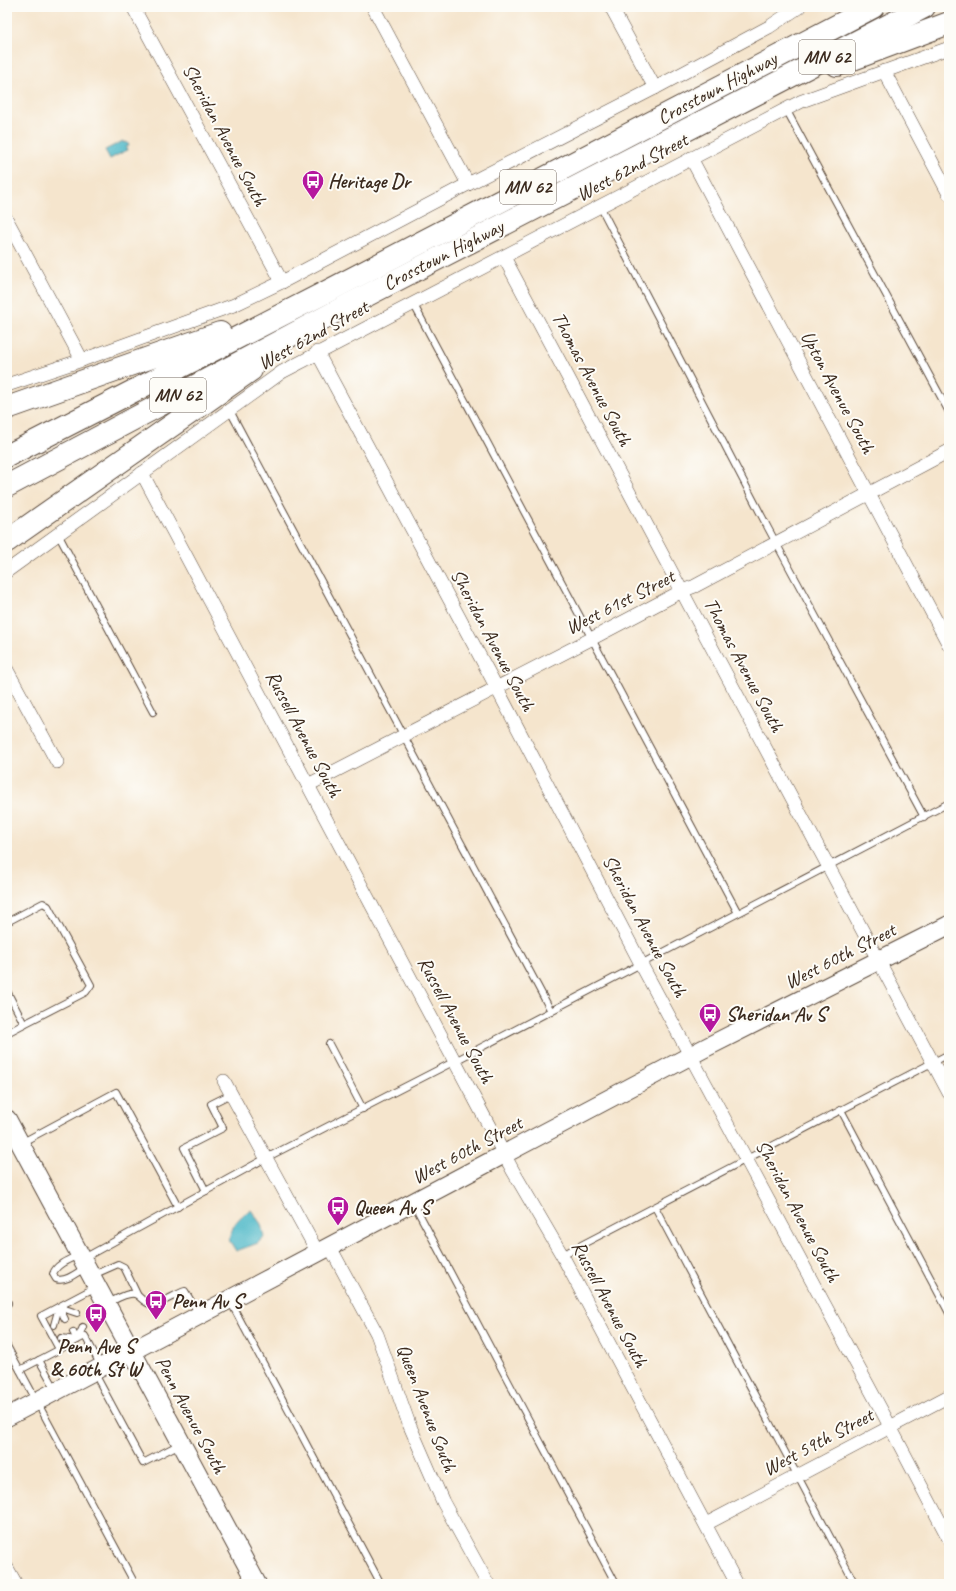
<svg xmlns="http://www.w3.org/2000/svg" width="956" height="1591" viewBox="0 0 956 1591" font-family="Caveat,sans-serif">
	<rect width="100%" height="100%" fill="#fdfcf7"/>
	<filter id="ink" filterUnits="userSpaceOnUse"><feTurbulence type="fractalNoise" baseFrequency=".025" numOctaves="2"/><feDisplacementMap in="SourceGraphic" scale="8" xChannelSelector="R" yChannelSelector="G"/><feConvolveMatrix kernelMatrix="1 2 1 2 8 2 1 2 1" color-interpolation-filters="sRGB"/></filter>
	<filter id="wash" filterUnits="userSpaceOnUse"><feTurbulence type="fractalNoise" baseFrequency=".012" numOctaves="4" result="noise"/><feDisplacementMap in="SourceGraphic" scale="16" xChannelSelector="R" yChannelSelector="G"/><feGaussianBlur stdDeviation="0.9" result="paint"/><feColorMatrix in="noise" values="0 0 0 0 0 0 0 0 0 0 0 0 0 0 0 0 0 1.4 0 .05"/><feComposite in="paint" operator="in"/></filter>
	<g filter="url(#wash)">
		<rect width="100%" height="100%" fill="#f5e5cd"/>
		<g fill="#4bb7c7" stroke="#437072">
			<polygon points="123,141 124,143 127,142 129,146 126,147 127,150 110,159 105,150"/>
			<path d="M251,1210L261,1224L264,1237L258,1243L236,1251L229,1240C232,1225 238,1217 251,1210Z"/>
		</g>
	</g>
	<g filter="url(#ink)">
		<g fill="none" stroke-linecap="round" stroke-linejoin="round">
			<g stroke="#574638" stroke-width="8">
				<g id="lane">
					<polyline points="786,109 949,412"/>
					<polyline points="600,206 768,528 924,817"/>
					<polyline points="413,303 738,913"/>
					<polyline points="229,409 551,1011"/>
					<polyline points="58,534 153,712"/>
					<polyline points="7,922 43,903 48,906 91,985 86,992 24,1024 7,991"/>
					<polyline points="7,1033 24,1024"/>
					<polyline points="329,1044 363,1109"/>
					<polyline points="841,1110 949,1313"/>
					<polyline points="21,1143 116,1092 178,1207"/>
					<polyline points="206,1191 184,1148 223,1128 211,1104 231,1094"/>
					<polyline points="414,1204 616,1584"/>
					<polyline points="655,1207 855,1584"/>
					<path d="M79,1255C70,1259 56,1264 53,1274L56,1279C65,1283 78,1272 86,1267"/>
					<polyline points="562,1255 949,1054"/>
					<polyline points="84,1258 266,1158 455,1061 949,803"/>
					<polyline points="93,1275 118,1264 124,1267 137,1294"/>
					<polyline points="230,1301 381,1584"/>
					<polyline points="7,1303 8,1303"/>
					<path d="M108,1303C115,1300 130,1290 137,1295C141,1298 145,1303 150,1304C162,1305 174,1294 185,1291L199,1314"/>
					<polyline points="65,1319 59,1307 77,1313"/>
					<polyline points="54,1325 59,1307"/>
					<polyline points="73,1332 77,1340 83,1327"/>
					<polyline points="61,1338 77,1340"/>
					<polyline points="7,1346 135,1584"/>
					<polyline points="59,1349 41,1316 96,1287"/>
					<polyline points="39,1360 56,1390"/>
					<polyline points="20,1370 85,1336 101,1366"/>
					<polyline points="94,1372 143,1463 180,1444"/>
				</g>
			</g>
			<g stroke="#574638" stroke-width="14">
				<g id="street">
					<polyline points="133,7 282,282"/>
					<polyline points="373,7 468,184"/>
					<polyline points="611,7 655,88"/>
					<polyline points="884,71 949,194"/>
					<polyline points="691,158 949,645"/>
					<polyline points="7,220 82,360"/>
					<polyline points="504,257 949,1093"/>
					<polyline points="317,352 491,677 641,964 884,1415 949,1539"/>
					<polyline points="7,385 82,360 234,305 282,282 468,184 655,88 769,27 799,7"/>
					<polyline points="142,473 513,1171 562,1255 737,1584"/>
					<polyline points="7,571 282,372 802,101 949,48"/>
					<polyline points="7,670 57,762"/>
					<polyline points="308,785 591,639 682,591 695,586 949,451"/>
					<polyline points="224,1081 318,1253"/>
					<polyline points="330,1247 377,1334 409,1424 443,1502 488,1584"/>
					<polyline points="706,1524 949,1396"/>
					<polyline points="7,1568 16,1584"/>
				</g>
			</g>
			<g stroke="#574638" stroke-width="20">
				<g id="secondary">
					<polyline points="7,1119 257,1584"/>
					<polyline points="7,1417 703,1049 949,925"/>
				</g>
			</g>
			<g stroke="#574638" stroke-width="24">
				<g id="highway">
					<polyline points="837,65 949,23"/>
					<polyline points="7,408 220,333"/>
					<polyline points="7,456 334,288 873,7"/>
					<polyline points="7,486 350,304 924,7"/>
					<polyline points="7,541 251,370"/>
				</g>
			</g>
			<use href="#lane" stroke="#fff" stroke-width="6"/>
			<use href="#street" stroke="#fff" stroke-width="13"/>
			<use href="#secondary" stroke="#fff" stroke-width="18"/>
			<use href="#highway" stroke="#fff" stroke-width="22"/>
		</g>
	</g>
	<defs>
		<g id="bus-pin" transform="scale(1.15)"><path d="M0 17L-7.5 6A9.5 9.5 0 1 1 7.5 6Z" fill="#b5179e" stroke="#fdfcf7"/><path d="M-5-6H5V4H4V6H2V4H-2V6H-4V4H-5ZM-3.5-4V0h7V-4ZM-3.5 1.2v1.5H-2V1.2ZM2 1.2v1.5H3.5V1.2Z" fill="#fff"/></g>
	</defs>
	<g fill-rule="evenodd">
		<use href="#bus-pin" x="313" y="181"/>
		<use href="#bus-pin" x="710" y="1014"/>
		<use href="#bus-pin" x="338" y="1207"/>
		<use href="#bus-pin" x="156" y="1301"/>
		<use href="#bus-pin" x="96" y="1314"/>
	</g>
	<g text-anchor="middle" dominant-baseline="central" stroke-width="4" stroke-linejoin="round" paint-order="stroke">
		<g fill="#fdfcf7" stroke="#75695f" stroke-width="1">
			<rect x="799" y="40" width="56" height="34" rx="3"/>
			<rect x="500" y="170" width="56" height="34" rx="3"/>
			<rect x="150" y="378" width="56" height="34" rx="3"/>
		</g>
		<g font-size="19" font-weight="bold" fill="#3b2a1e">
			<text x="827" y="57">MN 62</text>
			<text x="528" y="187">MN 62</text>
			<text x="178" y="395">MN 62</text>
		</g>
		<g font-size="20" fill="#3b2a1e" stroke="#fdfcf7">
			<text transform="translate(717 88) rotate(-28)">Crosstown Highway</text>
			<text transform="translate(225 135) rotate(62)">Sheridan Avenue South</text>
			<text transform="translate(632 167) rotate(-28)">West 62nd Street</text>
			<text transform="translate(443 255) rotate(-27)">Crosstown Highway</text>
			<text transform="translate(313 335) rotate(-29)">West 62nd Street</text>
			<text transform="translate(592 379) rotate(62)">Thomas Avenue South</text>
			<text transform="translate(838 392) rotate(62)">Upton Avenue South</text>
			<text transform="translate(620 602) rotate(-27)">West 61st Street</text>
			<text transform="translate(493 640) rotate(62)">Sheridan Avenue South</text>
			<text transform="translate(744 665) rotate(62)">Thomas Avenue South</text>
			<text transform="translate(304 734) rotate(62)">Russell Avenue South</text>
			<text transform="translate(645 926) rotate(62)">Sheridan Avenue South</text>
			<text transform="translate(840 956) rotate(-27)">West 60th Street</text>
			<text transform="translate(456 1020) rotate(62)">Russell Avenue South</text>
			<text transform="translate(467 1150) rotate(-28)">West 60th Street</text>
			<text transform="translate(798 1211) rotate(62)">Sheridan Avenue South</text>
			<text transform="translate(610 1304) rotate(62)">Russell Avenue South</text>
			<text transform="translate(427 1408) rotate(69)">Queen Avenue South</text>
			<text transform="translate(191 1415) rotate(62)">Penn Avenue South</text>
			<text transform="translate(818 1442) rotate(-28)">West 59th Street</text>
		</g>
		<g font-size="20" font-weight="bold" fill="#3b2a1e" stroke="#fdfcf7" text-anchor="start">
			<text x="328" y="181">Heritage Dr</text>
			<text x="726" y="1014">Sheridan Av S</text>
			<text x="354" y="1207">Queen Av S</text>
			<text x="172" y="1301">Penn Av S</text>
			<text x="96" y="1346" text-anchor="middle">Penn Ave S<tspan x="96" dy="23">&amp; 60th St W</tspan></text>
		</g>
	</g>
	<rect width="956" height="1591" fill="none" stroke="#fdfcf7" stroke-width="24"/>
</svg>
